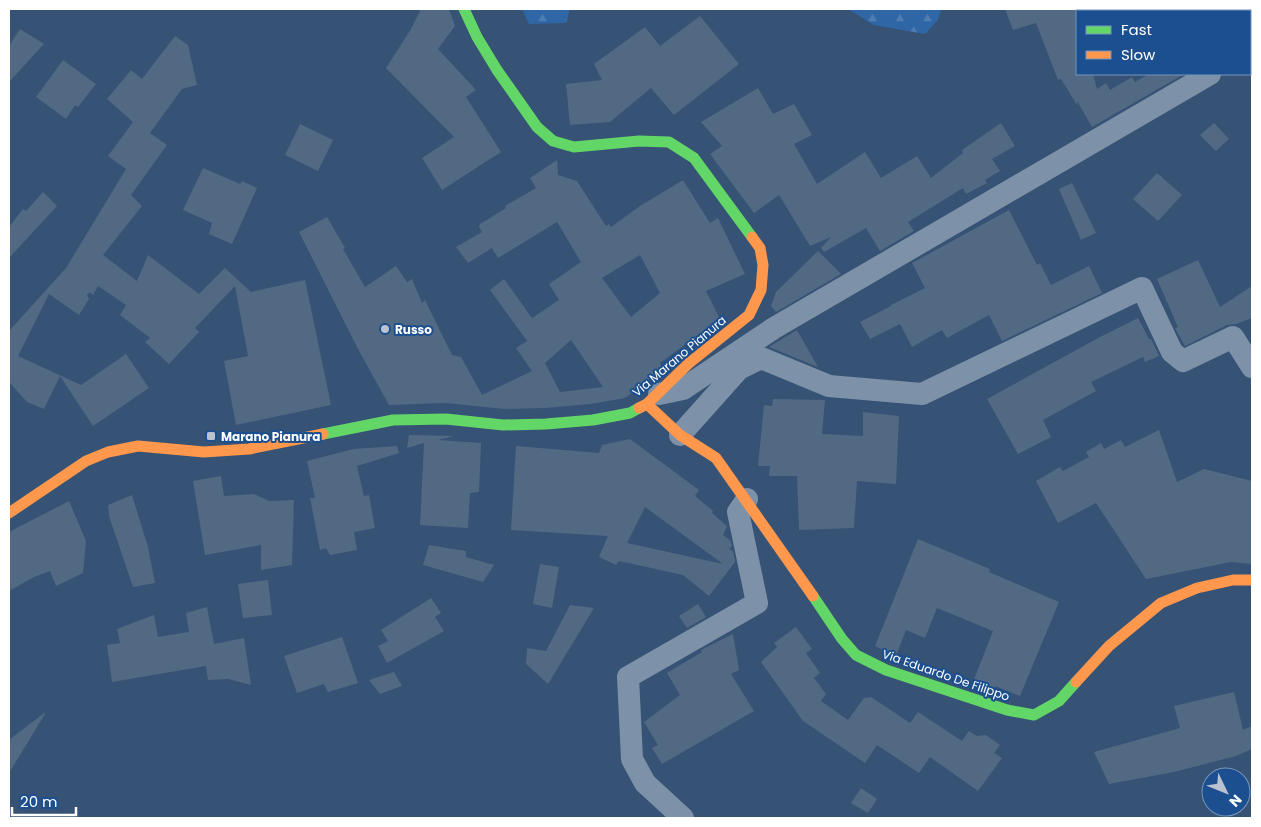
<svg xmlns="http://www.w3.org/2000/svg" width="1261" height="827" viewBox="0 0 1261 827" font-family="Poppins,sans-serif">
	<defs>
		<pattern id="forest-firs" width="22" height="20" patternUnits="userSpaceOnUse" patternTransform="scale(1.25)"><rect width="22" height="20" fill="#2f66a5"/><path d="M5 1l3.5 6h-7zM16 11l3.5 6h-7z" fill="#4e7db2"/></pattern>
	</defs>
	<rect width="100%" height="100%" fill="#365274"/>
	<g fill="url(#forest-firs)">
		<polygon points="522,9 570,9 566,23 529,24"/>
		<polygon points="848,9 941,9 938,20 925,34 874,25"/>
	</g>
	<g fill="#526984" fill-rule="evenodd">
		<polygon points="421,9 449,9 455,26 438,49 476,90 466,97 501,152 442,190 422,158 454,137 386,68 411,29"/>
		<polygon points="1005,9 1077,9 1077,74 1093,74 1097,89 1106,83 1110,90 1132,77 1135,82 1149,74 1184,74 1092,127 1077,101 1077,105 1061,79 1058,80 1036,23 1013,30"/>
		<polygon points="700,16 739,64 674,115 651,88 610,122 570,125 566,84 602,80 594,64 645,27 660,46"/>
		<polygon points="20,29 44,44 9,82 9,46"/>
		<polygon points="175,36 188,45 197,85 182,89 150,133 167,145 131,195 142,206 103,255 137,281 148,255 199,294 225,268 251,292 305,280 331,405 236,425 224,361 248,356 235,286 195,328 199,332 169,364 145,342 150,338 120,315 126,305 98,286 93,295 90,292 87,295 89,299 79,315 49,294 18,356 81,385 126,354 149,388 93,426 60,376 44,409 27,402 9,382 9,331 66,268 126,169 108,156 133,122 107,99 131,70 142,79"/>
		<polygon points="63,60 96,84 78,107 75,105 66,119 36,97"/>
		<polygon points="758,88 773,114 794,104 812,135 794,144 817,184 865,152 881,178 917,156 931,178 963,153 962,150 1001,123 1015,146 992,159 1000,171 985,180 987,183 966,194 963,188 908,222 914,231 880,251 866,228 824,252 821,248 831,237 810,246 779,195 754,213 710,154 722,146 701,122"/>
		<polygon points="1214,123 1229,139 1216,151 1200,135"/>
		<polygon points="300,124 333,140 318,171 285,155"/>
		<path d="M557,160L558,175L577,181L606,226L609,224L611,227L640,206L683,180L710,223L718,218L745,274L706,291L720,319L660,363L662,367L647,382L625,398L591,404L545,408L504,409L446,403L389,405L358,349L299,232L327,217L345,248L343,249L365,287L396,266L407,282L412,279L422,303L425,300L452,355L461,357L482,395L532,371L516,348L527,341L490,290L504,279L532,318L559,300L549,284L581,262L557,222L498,258L492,248L468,263L456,247L482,232L479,227L480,224L506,208L505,206L536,188L530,178ZM640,255L660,293L631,317L602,278ZM571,340L603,387L560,392L545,363Z"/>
		<polygon points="203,168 240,184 242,181 257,188 232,244 209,234 212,223 183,210"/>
		<polygon points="1157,173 1182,195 1158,221 1133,199"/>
		<polygon points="1072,183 1096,233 1081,240 1059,189"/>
		<polygon points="43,192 57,206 9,258 9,227 23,209 26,211"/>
		<polygon points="1009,210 1037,265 1040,263 1051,285 1089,266 1102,293 1002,341 989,315 947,338 942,330 912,347 900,324 870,339 860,322 891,306 891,305 925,288 912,263"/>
		<polygon points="818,251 841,274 776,312 771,306 776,292"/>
		<polygon points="1198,260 1220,307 1252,286 1252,318 1236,324 1227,325 1185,346 1175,328 1178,327 1157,279"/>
		<polygon points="1138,318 1149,339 1151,339 1159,356 1145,362 1143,357 1091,382 1096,391 1043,420 1051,437 1018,454 987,399 1100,337"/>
		<polygon points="797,330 818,367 769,347"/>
		<polygon points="773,399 825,400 822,434 863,436 863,412 899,416 896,484 857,481 854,528 799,530 797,476 769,476 770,466 758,466 764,405 772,406"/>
		<polygon points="1159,430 1177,482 1204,469 1252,481 1252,564 1231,562 1146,579 1096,503 1058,523 1036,481 1060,467 1063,471 1089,457 1086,452 1101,443 1104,449 1121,440 1125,447"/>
		<polygon points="409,435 454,436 438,440 481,443 479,492 470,493 468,528 420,525 424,443 407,448"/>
		<path d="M630,439L699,490L695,496L713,511L712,513L727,526L723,535L730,540L732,546L729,549L733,551L735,562L709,596L683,575L619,561L616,565L599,557L608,536L511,530L516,446L599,453L602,445ZM645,507L723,564L627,543Z"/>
		<polygon points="397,446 399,453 357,466 364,496 369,495 375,528 354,532 357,550 330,555 326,548 320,550 310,498 315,498 307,461 353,449"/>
		<polygon points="221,476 224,496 254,494 269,501 294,500 292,565 261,570 261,545 205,555 193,481"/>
		<polygon points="132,495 148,547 155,583 133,587 109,516 108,505"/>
		<polygon points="69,501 86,541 83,573 56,586 50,571 34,577 9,591 9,532"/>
		<polygon points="918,539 990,569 989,572 1059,602 1020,696 995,686 994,689 973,682 993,631 937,608 925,638 906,630 896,656 875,646"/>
		<polygon points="429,545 466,551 466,557 494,565 483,582 423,565"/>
		<polygon points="540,564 559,567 552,608 533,604"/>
		<polygon points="268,580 272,615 243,618 238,584"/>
		<polygon points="431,598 441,613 435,617 444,631 387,663 378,646 388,641 381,630"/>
		<polygon points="698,604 706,617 687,628 679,616"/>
		<polygon points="570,605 594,608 548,684 526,664 527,648 546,651"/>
		<polygon points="207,607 214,644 244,638 251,685 228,679 208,680 206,666 112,682 107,645 120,643 117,629 154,615 158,637 189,632 186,613"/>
		<polygon points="796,627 812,649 806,653 820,673 814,678 826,694 821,701 848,720 864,698 871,697 910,723 918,712 962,741 969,731 977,736 986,735 1000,745 994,753 1002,758 978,791 930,757 919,773 877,745 865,763 803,721 761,662 777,647 774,643"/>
		<polygon points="733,634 739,670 731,674 754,711 662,764 652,748 658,745 644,722 680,695 667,673 702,652 701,650"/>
		<polygon points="342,637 358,683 328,692 324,684 297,693 284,656"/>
		<polygon points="394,672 402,686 380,694 369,680"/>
		<polygon points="1234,692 1243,730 1252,726 1252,749 1236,756 1174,772 1109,784 1094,752 1180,728 1174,706"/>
		<polygon points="44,713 45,714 9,773 9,740"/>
		<polygon points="861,788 877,799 868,813 851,803"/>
	</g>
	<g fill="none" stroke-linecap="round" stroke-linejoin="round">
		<g stroke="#7d92a8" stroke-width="22">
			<polyline points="1225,11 1226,9"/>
			<polyline points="659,394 683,389 774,328 1210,74"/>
			<polyline points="680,435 739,369 761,358 829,386 922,394 1142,288 1172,352 1183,361 1233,337 1252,367"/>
			<polyline points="683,818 645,783 632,759 628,677 757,603 738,512 747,499"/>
		</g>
		<g stroke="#63d668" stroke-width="11">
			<polyline points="464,9 477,37 497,70 537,127 553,141 574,147 639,141 669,142 694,158 752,237"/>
			<polyline points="323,434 393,420 446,419 503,425 546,424 593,420 630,413 639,408"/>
			<polyline points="813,596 842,639 856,655 886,670 1007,710 1034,715 1059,701 1076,682"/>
		</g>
		<g stroke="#ff974d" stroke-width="11">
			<polyline points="647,404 680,435 716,458 813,596"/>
			<polyline points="639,408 647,404 688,364 749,315 761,290 763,265 760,248 752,237"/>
			<polyline points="9,513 86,461 108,452 138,446 204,452 249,449 323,434"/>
			<polyline points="1076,682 1109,646 1161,603 1197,588 1233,580 1252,580"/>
		</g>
	</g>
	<g fill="#b9c2ce" stroke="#1b4f8f" stroke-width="2">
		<circle cx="385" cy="329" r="5"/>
		<rect x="206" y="431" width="10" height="10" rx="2.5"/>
	</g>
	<g text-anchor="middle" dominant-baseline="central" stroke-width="4" stroke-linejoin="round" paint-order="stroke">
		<g font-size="12" font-weight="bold" fill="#fff" stroke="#1b4f8f" text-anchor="start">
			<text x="395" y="329">Russo</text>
			<text x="221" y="436">Marano Pianura</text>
		</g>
		<g font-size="12" fill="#fff" stroke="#1b4f8f">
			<text transform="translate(679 356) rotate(-40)">Via Marano Pianura</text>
			<text transform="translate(946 675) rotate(19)">Via Eduardo De Filippo</text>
		</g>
	</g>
	<rect width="1261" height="827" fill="none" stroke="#ffffff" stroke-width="20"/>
	<rect x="1076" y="10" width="175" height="65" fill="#1b4f8f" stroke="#7695bc"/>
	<rect x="1086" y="26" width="25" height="8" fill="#63d668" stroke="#7695bc"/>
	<text x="1121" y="35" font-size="15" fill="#ffffff">Fast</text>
	<rect x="1086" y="51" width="25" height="8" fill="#ff974d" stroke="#7695bc"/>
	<text x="1121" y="60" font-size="15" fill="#ffffff">Slow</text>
	<g transform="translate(1226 792) rotate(133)"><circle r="24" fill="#1b4f8f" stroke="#7695bc"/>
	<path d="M0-4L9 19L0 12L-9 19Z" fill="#b9c2ce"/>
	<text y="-8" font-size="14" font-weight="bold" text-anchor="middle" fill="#ffffff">N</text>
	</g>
	<path d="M12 807v8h64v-8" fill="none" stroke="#ffffff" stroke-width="2.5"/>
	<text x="20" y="807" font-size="15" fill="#ffffff" stroke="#1b4f8f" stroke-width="4" paint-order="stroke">20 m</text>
</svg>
